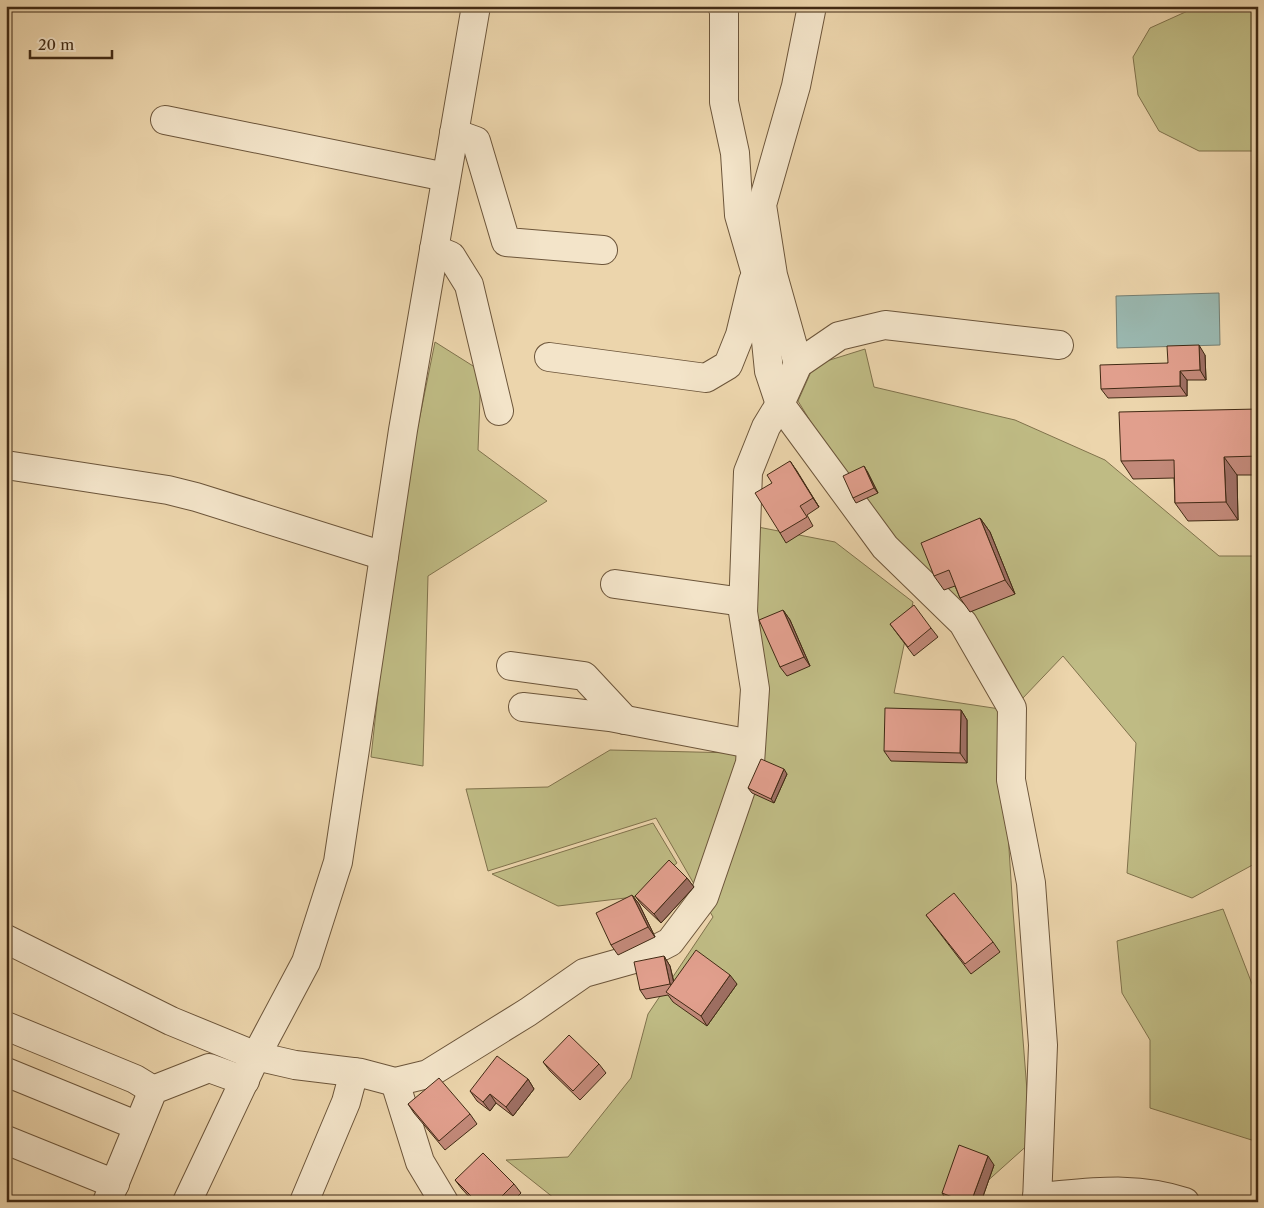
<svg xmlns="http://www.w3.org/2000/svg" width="1264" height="1208" viewBox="0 0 1264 1208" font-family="'Libre Caslon Text',serif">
	<rect width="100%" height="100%" fill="#ecd5ac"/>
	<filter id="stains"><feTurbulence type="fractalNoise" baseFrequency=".004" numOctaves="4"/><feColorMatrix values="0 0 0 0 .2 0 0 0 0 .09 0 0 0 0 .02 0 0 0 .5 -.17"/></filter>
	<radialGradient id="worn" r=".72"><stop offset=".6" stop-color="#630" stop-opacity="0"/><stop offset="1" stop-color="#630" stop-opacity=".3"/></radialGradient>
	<g fill="#bfbb84" stroke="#80724c">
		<polygon points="1258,6 1258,151 1199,151 1159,131 1138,95 1133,57 1150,28 1192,9"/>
		<polygon points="435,342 481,371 478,450 547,501 428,576 423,766 371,757 395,539"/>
		<path d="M865,349L874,387L1015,420L1105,460L1219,556H1258V862L1192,898L1127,873L1136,743L1063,656L1022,699C943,602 862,508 798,401L814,365Z"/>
		<polygon points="758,527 835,542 913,602 894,693 1000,709 1013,911 1031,1142 964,1202 559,1202 506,1160 568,1157 631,1078 648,1014 713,917 656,818 488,871 466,789 548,787 610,750 737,753"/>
		<polygon points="653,823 677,863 634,897 558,906 492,874"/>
		<polygon points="1223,909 1254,989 1258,984 1258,1142 1150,1108 1150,1040 1122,993 1117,941"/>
	</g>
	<polygon fill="#9ab8b0" stroke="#767f72" points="1219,293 1220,345 1117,348 1116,296"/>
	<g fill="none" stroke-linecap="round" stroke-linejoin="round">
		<g stroke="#6c553a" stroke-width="30">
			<g id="minor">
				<polyline points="722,6 724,11 724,102 735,153 739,215 761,291 769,371 780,404 885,547 963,623 1012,708 1011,780 1031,883 1043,1045 1037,1202"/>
				<polyline points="165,120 446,177"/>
				<polyline points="454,133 476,141 506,242 603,250"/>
				<polyline points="434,249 451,256 469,285 499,411"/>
				<polyline points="549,357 706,378 728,365 740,335 753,281"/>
				<polyline points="798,364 773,275 762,205 796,86 812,6"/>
				<polyline points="6,465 168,490 196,497 384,556"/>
				<polyline points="615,584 743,602"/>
				<polyline points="511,666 584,676 625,720"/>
				<polyline points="523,707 610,717 751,744"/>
				<polyline points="6,939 171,1021 256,1056 295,1065 361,1073 395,1082 428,1074 528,1012 584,973 641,957 670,942 704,897 750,763 755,689 743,612 748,472 766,427 780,404 798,364 839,336 885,325 1059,345"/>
				<polyline points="6,1026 135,1079 153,1090"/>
				<polyline points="6,1072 138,1126"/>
				<polyline points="395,1082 420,1162 444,1202"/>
				<polyline points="6,1140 115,1184"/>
				<path d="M1037,1197C1089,1193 1134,1185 1185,1202"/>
				<polyline points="107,1202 153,1090 209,1068 245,1081"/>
				<polyline points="187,1202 256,1056 306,962 338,862 403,430 476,6"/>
				<polyline points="304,1202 346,1102 354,1072"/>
			</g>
		</g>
		<use href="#minor" stroke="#f3e4c9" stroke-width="28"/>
	</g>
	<g fill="#c28979" stroke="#412a14">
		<polygon points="1205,355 1206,380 1187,380 1187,396 1108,398 1101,389 1168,363"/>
		<polygon points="1258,409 1258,475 1237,475 1238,520 1188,521 1175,503 1174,478 1133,479 1121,461"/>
		<polygon points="790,461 819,507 807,515 813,526 786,543 780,533 772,483"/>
		<polygon points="867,471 878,493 856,503 853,498"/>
		<polygon points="980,518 990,532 1015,594 970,612 960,598 955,586 944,590 934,576"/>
		<polygon points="783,610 790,620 810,666 787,676 780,667"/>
		<polygon points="890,624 931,628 938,637 914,656"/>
		<polygon points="961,710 967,720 967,763 891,761 884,751"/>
		<polygon points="787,774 774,803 752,793 748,788"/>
		<polygon points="687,878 694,887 661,923 642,905 635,896"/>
		<polygon points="632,895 639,904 655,937 618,955 611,945"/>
		<polygon points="926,915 993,942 1000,952 971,974"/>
		<polygon points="664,956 670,966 674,982 737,984 707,1026 673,1002 668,995 646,999 640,990"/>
		<polygon points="543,1062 599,1064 606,1073 580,1100 550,1071"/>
		<polygon points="528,1079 534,1089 513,1116 496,1103 490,1111 477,1101 470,1091"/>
		<polygon points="408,1104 470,1114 477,1124 445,1150 414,1113"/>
		<polygon points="994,1165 981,1202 948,1202 942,1193"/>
		<polygon points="455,1180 514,1184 521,1193 512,1202 474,1202 462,1189"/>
	</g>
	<g fill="#9e6f63" stroke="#412a14">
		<polygon points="1199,345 1205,355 1206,380 1200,370"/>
		<polygon points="1180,371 1187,380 1187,396 1180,386"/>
		<polygon points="1224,457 1237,475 1238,520 1226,502"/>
		<polygon points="790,461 797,471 819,507 813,498"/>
		<polygon points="864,466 867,471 878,493 874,488"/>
		<polygon points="980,518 990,532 1015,594 1005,580"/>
		<polygon points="783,610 790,620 810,666 804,657"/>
		<polygon points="961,710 967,720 967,763 960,753"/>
		<polygon points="784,769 787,774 774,803 771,799"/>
		<polygon points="687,878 694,887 661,923 654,914"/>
		<polygon points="632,895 639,904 655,937 648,927"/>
		<polygon points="664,956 670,966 676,993 670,984"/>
		<polygon points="730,975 737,984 707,1026 701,1016"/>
		<polygon points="528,1079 534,1089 513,1116 506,1107"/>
		<polygon points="490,1094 496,1103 490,1111 483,1102"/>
		<polygon points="988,1156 994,1165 981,1202 971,1202"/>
	</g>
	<g fill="#e19f8d" stroke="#412a14">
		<polygon points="1199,345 1200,370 1180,371 1180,386 1101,389 1100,365 1168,363 1167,346"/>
		<polygon points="1258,409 1258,456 1224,457 1226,502 1175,503 1174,460 1121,461 1119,412"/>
		<polygon points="790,461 813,498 800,506 807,517 780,533 755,493 772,483 767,475"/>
		<polygon points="864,466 874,488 853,498 843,476"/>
		<polygon points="980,518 1005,580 960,598 949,570 934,576 921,543"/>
		<polygon points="914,605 931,628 908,647 890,624"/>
		<polygon points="783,610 804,657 780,667 759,620"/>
		<polygon points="885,708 961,710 960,753 884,751"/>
		<polygon points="761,759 784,769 771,799 748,788"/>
		<polygon points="669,860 687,878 654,914 635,896"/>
		<polygon points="954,893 993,942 965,964 926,915"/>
		<polygon points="632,895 648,927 611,945 596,913"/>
		<polygon points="696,950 730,975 701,1016 666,992"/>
		<polygon points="664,956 670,984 640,990 634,962"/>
		<polygon points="569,1035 599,1064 573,1091 543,1062"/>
		<polygon points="497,1056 528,1079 506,1107 490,1094 483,1102 470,1091"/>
		<polygon points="439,1078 470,1114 439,1141 408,1104"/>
		<polygon points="959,1145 988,1156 971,1202 965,1202 942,1193"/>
		<polygon points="483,1153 514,1184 496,1202 477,1202 455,1180"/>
	</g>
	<rect width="1264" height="1208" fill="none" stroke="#ecd5ac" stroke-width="25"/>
	<rect x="8" y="8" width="1249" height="1193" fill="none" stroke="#412a14" stroke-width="2.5"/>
	<rect x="12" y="12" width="1239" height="1183" fill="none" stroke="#412a14"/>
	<path d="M30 50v8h82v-8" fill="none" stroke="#412a14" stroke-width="2.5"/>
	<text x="38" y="50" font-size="15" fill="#412a14" stroke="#f3e4c9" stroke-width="4" paint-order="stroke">20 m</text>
	<rect width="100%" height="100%" filter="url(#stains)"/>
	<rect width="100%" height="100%" fill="url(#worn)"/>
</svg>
